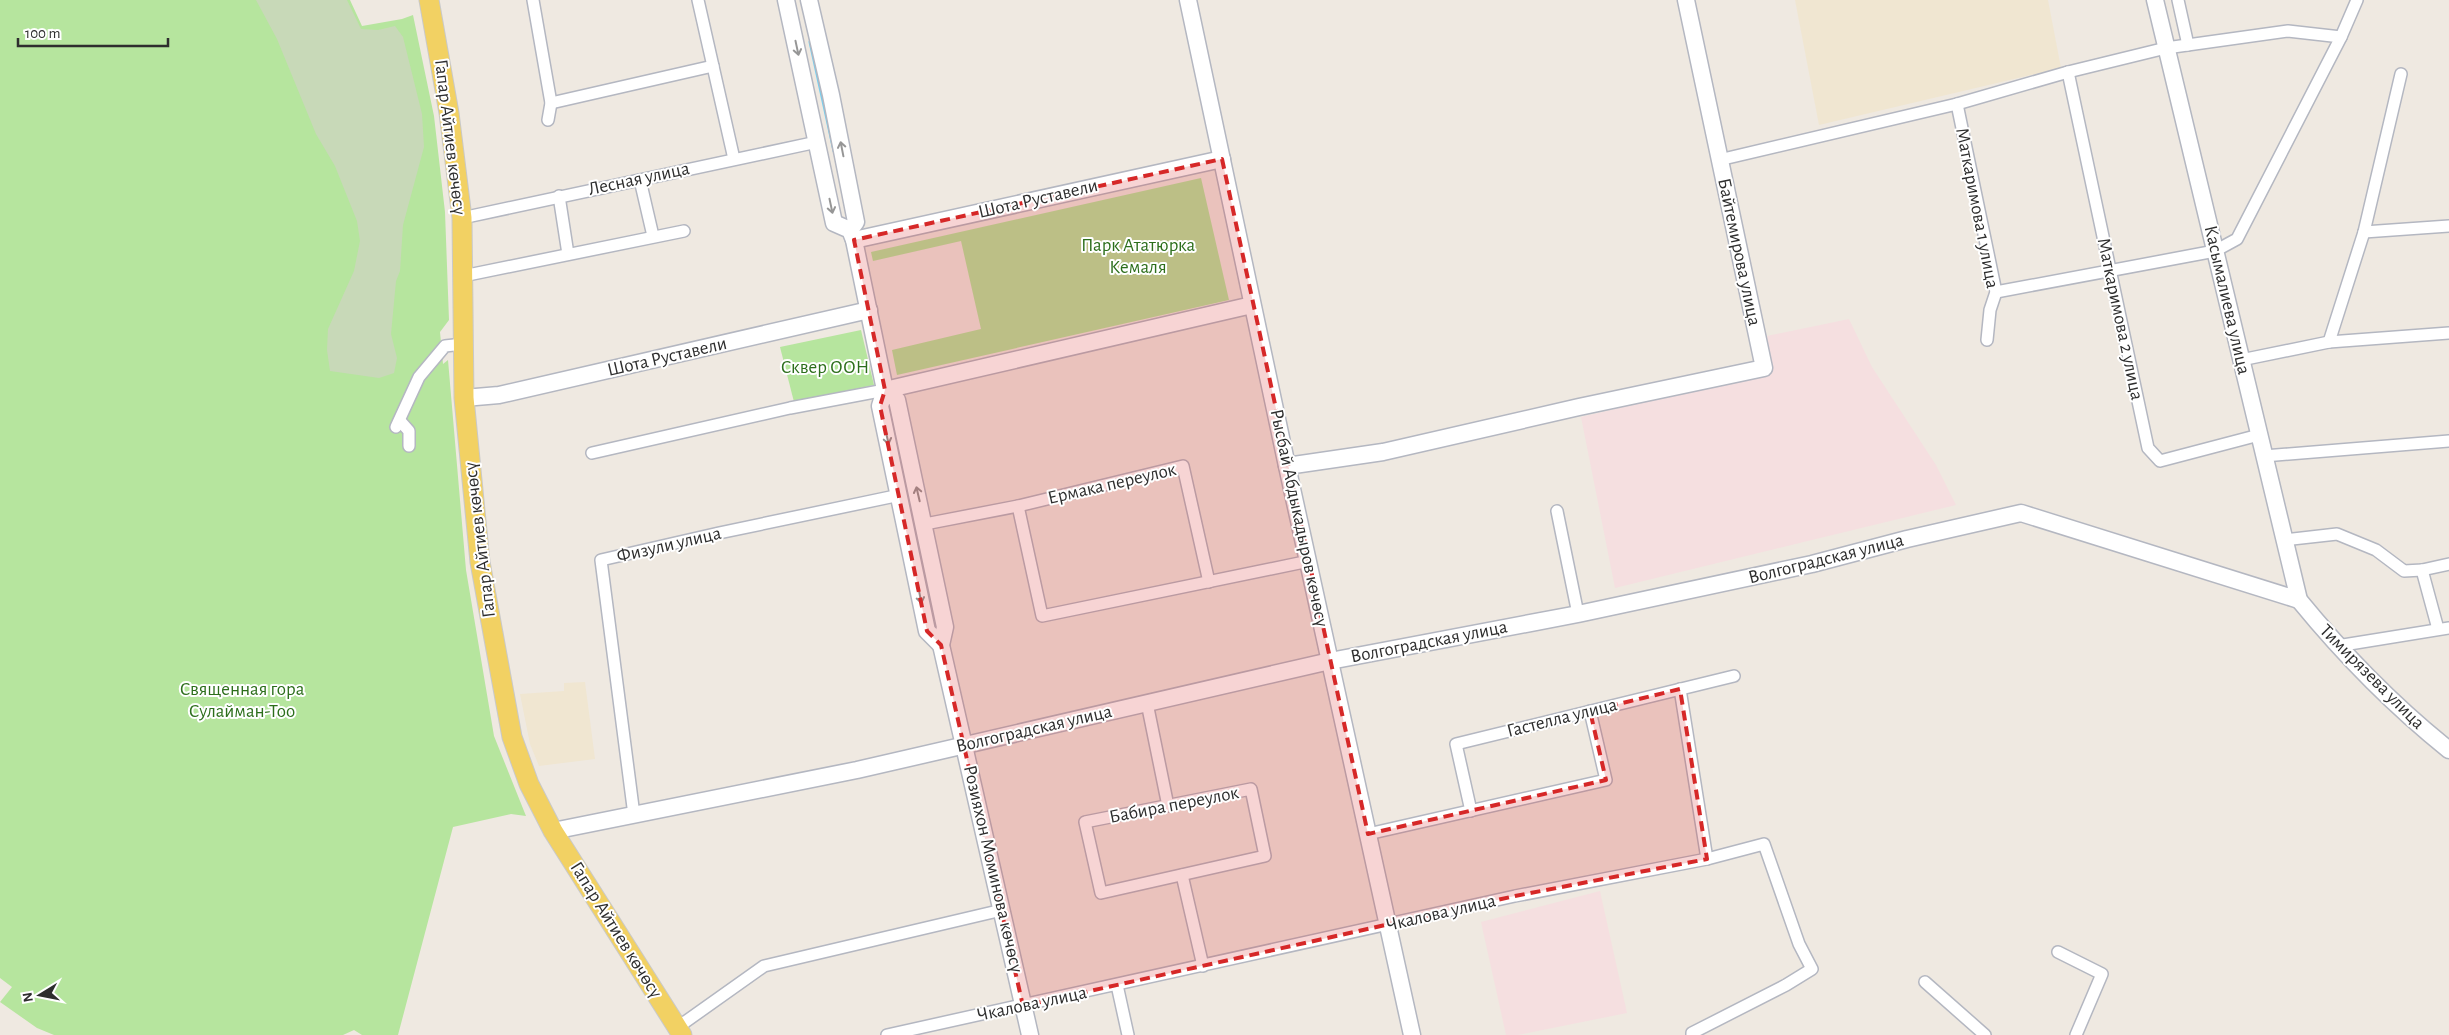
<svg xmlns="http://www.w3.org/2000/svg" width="2449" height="1035" viewBox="0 0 2449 1035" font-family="'Alegreya Sans',sans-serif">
	<rect width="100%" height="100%" fill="#efe9e1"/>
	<g fill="#f0e6d1">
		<polygon points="1795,0 2048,0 2061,68 1819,125"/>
		<polygon points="585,682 595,759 539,766 530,744 520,694 564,691 564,683"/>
	</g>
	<g fill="#f5dfe0">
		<polygon points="1849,319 1872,367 1936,465 1956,505 1615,588 1581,417 1773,372 1767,336"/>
		<polygon points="1600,891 1627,1013 1518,1035 1506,1035 1481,922"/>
	</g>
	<g fill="#b6e59e">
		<polygon points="0,0 350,0 362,26 402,19 413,15 434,116 445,212 449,320 440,332 443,364 448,360 466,570 494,736 526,816 511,814 453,827 398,1035 362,1035 354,1030 343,1035 54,1035 37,1028 0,1002 12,987 0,978"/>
		<polygon points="1201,178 1229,300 897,375 892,350 981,329 961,241 873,261 871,252"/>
		<polygon points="861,330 874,385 794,402 780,347"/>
	</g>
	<polygon fill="#c8d9b8" points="256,0 347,0 361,29 378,30 395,26 403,37 422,114 424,147 403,225 400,271 396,281 391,334 397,358 394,373 379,378 330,371 327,350 328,329 354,271 360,241 357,221 335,166 316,134 277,39"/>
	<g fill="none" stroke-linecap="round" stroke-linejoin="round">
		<polyline stroke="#75cff0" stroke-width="3" points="810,42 834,151"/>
		<g stroke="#b4b7c1" stroke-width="14">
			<g id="street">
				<polyline points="533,0 551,103 548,120"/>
				<polyline points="698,0 734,159"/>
				<polyline points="2178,0 2188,45"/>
				<polyline points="2341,37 2357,0"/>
				<polyline points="2068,72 2148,448 2160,461 2259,435"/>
				<polyline points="551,103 713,66"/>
				<polyline points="1957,104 1996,292 1990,310 1987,340"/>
				<polyline points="1719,160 1957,104 2068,72 2166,48 2288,31 2341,37 2237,239 2215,251 1996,292"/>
				<polyline points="640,180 653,236"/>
				<polyline points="559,196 568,254"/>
				<polyline points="462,218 817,142"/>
				<polyline points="2364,232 2449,226"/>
				<polyline points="463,276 684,231"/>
				<polyline points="2329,342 2364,232 2401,74"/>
				<polyline points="2241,360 2329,342 2449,333"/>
				<polyline points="401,422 409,431 409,446"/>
				<polyline points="396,427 419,377 445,346 463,344"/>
				<polyline points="592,453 790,408 885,390"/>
				<polyline points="2264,456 2449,441"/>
				<polyline points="1018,506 1042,616 1309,561"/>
				<polyline points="1557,511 1578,614"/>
				<polyline points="925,524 1018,506 1183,466 1209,582"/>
				<polyline points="2284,540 2337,534 2376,550 2404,571 2422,570 2449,564"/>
				<polyline points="2422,570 2438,629"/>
				<polyline points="2337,646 2449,628"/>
				<polyline points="1680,689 1707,859"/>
				<polyline points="1147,703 1168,806"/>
				<polygon points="1251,789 1265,856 1101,893 1085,822"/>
				<polyline points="1471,811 1456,744 1734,676"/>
				<polyline points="634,815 601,560 719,533 900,495"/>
				<polyline points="1368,834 1606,780 1590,711"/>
				<polyline points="1182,875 1203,966"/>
				<polyline points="2058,952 2102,974 2076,1035"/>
				<polyline points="1925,982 1985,1035"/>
				<polyline points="1117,985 1128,1035"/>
				<polyline points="678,1027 764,966 1002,910"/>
				<polyline points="887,1035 1515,896 1707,859 1764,844 1799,944 1812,969 1786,985 1692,1033 1692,1035"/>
			</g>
		</g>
		<g stroke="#b4b7c1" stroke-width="19">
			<g id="secondary">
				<polyline points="786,0 834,223 850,230 854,240 885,390 880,406 927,631 941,645"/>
				<polyline points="809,0 831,95 856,222 850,230"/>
				<polyline points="1188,0 1287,466 1412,1035"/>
				<path d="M2155,0L2299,600C2344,655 2394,706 2449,750"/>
				<polyline points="854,240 1222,159"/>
				<polyline points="885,390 897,400 945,627 941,645 1030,1035"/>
				<polyline points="885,390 1252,305"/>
				<polyline points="464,398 499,395 869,310"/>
				<polyline points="1287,466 1383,452 1579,407 1764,368 1686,0"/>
				<polyline points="553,831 857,770 1330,661 1578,614 1812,564 1907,539 2021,513 2299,600"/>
			</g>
		</g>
		<g stroke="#c9c9c9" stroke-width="21">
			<polyline id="primary" points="429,0 449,113 462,218 464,398 480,562 512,737 529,784 553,831 682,1035"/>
		</g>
		<use href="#street" stroke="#fff" stroke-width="11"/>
		<use href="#secondary" stroke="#fff" stroke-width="16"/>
		<use href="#primary" stroke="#f2d163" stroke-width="19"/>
	</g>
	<defs><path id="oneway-shaft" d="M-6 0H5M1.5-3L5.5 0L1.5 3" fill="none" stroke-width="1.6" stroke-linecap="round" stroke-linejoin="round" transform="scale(1.25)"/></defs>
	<g stroke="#969696">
		<use href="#oneway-shaft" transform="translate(797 48) rotate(78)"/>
		<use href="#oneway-shaft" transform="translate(842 149) rotate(-101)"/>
		<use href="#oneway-shaft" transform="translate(831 206) rotate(78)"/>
		<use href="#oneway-shaft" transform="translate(887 437) rotate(77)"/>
		<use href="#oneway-shaft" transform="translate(918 494) rotate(-103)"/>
		<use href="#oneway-shaft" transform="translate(920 596) rotate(79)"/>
	</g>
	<path fill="#d62828" fill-opacity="0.2" stroke="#d62828" stroke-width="4" stroke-dasharray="10 6" stroke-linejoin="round" d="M1222,159L1368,834L1606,780L1590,711L1680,689L1707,859L1515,896L1023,1006L941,645L927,631L880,406L885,390L854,240Z"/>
	<g text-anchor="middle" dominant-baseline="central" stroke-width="4" stroke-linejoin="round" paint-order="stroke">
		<g font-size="19" fill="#2e2e2e" stroke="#fff">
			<text transform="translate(450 137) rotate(83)">Гапар Айтиев көчөсү</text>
			<text transform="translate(639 179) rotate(-12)">Лесная улица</text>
			<text transform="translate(1038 199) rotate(-13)">Шота Руставели</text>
			<text transform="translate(1977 208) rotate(79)">Маткаримова 1 улица</text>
			<text transform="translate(1739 252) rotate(78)">Байтемирова улица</text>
			<text transform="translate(2227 300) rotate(77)">Касымалиева улица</text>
			<text transform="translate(2120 319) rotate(78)">Маткаримова 2 улица</text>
			<text transform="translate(667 357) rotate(-13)">Шота Руставели</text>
			<text transform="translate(1112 484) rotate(-13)">Ермака переулок</text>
			<text transform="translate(1299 518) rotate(78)">Рысбай Абдыкадыров көчөсү</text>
			<text transform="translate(480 540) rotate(-97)">Гапар Айтиев көчөсү</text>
			<text transform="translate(669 545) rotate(-13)">Физули улица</text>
			<text transform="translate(1826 559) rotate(-14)">Волгоградская улица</text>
			<text transform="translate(1429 642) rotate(-11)">Волгоградская улица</text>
			<text transform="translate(2372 677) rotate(45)">Тимирязева улица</text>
			<text transform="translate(1562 718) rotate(-14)">Гастелла улица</text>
			<text transform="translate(1034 729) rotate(-13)">Волгоградская улица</text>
			<text transform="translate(1174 805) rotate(-11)">Бабира переулок</text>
			<text transform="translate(993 869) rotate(77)">Розияхон Моминова көчөсү</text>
			<text transform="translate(1441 913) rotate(-13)">Чкалова улица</text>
			<text transform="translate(616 930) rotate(58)">Гапар Айтиев көчөсү</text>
			<text transform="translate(1032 1004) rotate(-12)">Чкалова улица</text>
		</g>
		<g font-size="19" fill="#2c6e1b" stroke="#fff">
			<text x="1138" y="245">Парк Ататюрка<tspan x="1138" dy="22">Кемаля</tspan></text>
			<text x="825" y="367">Сквер ООН</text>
			<text x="242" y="689">Священная гора<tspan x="242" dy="22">Сулайман-Тоо</tspan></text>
		</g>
	</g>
	<g transform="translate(40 995) rotate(260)" stroke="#ffffff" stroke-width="4" paint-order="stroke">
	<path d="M0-4L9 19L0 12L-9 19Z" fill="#2e2e2e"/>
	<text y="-8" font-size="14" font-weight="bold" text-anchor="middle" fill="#2e2e2e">N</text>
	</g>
	<path d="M18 38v8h150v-8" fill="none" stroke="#2e2e2e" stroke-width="2.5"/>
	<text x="25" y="38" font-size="15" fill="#2e2e2e" stroke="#ffffff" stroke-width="4" paint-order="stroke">100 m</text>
</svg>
